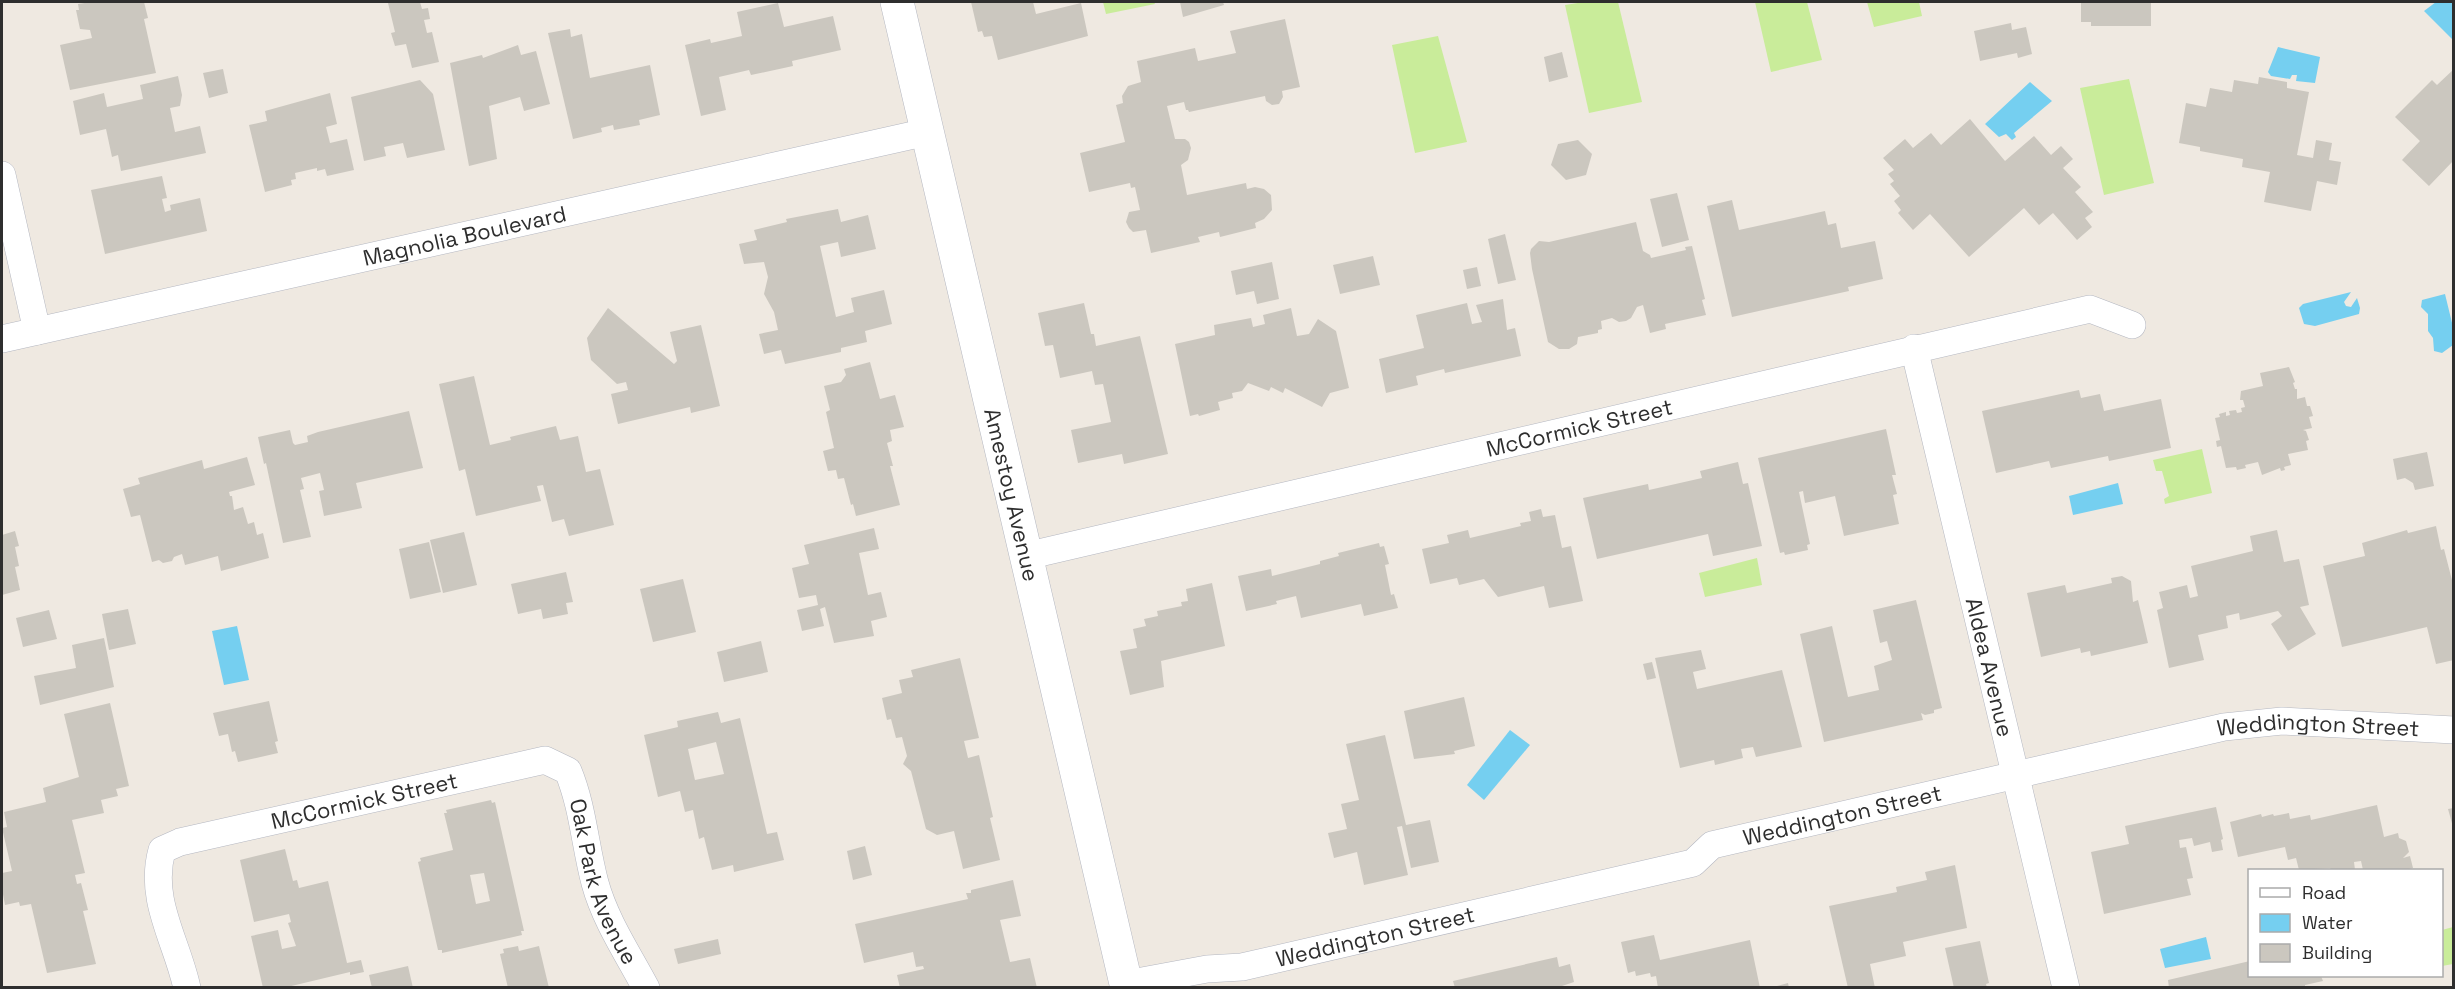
<svg xmlns="http://www.w3.org/2000/svg" width="2455" height="989" viewBox="0 0 2455 989" font-family="'Space Grotesk',sans-serif">
	<rect width="100%" height="100%" fill="#efe9e1"/>
	<g fill="#c9ec9a">
		<polygon points="1103,2 1154,2 1155,4 1106,14"/>
		<polygon points="1584,2 1618,2 1642,102 1589,113 1565,5"/>
		<polygon points="1755,2 1807,2 1822,60 1771,72"/>
		<polygon points="1867,2 1919,2 1922,16 1874,27"/>
		<polygon points="1438,36 1467,142 1415,153 1392,45"/>
		<polygon points="2129,79 2154,183 2104,195 2080,88"/>
		<polygon points="2202,449 2212,493 2165,504 2164,499 2169,496 2162,471 2156,471 2153,460"/>
		<polygon points="1757,558 1762,585 1705,597 1699,573"/>
		<polygon points="2453,927 2453,964 2442,966 2442,930"/>
	</g>
	<g fill="#75cff0">
		<polygon points="2436,2 2451,2 2453,4 2453,40 2424,11"/>
		<polygon points="2278,47 2320,57 2315,83 2296,81 2297,75 2292,75 2290,79 2271,76 2268,72"/>
		<polygon points="2030,82 2052,101 2014,133 2016,137 2012,140 2006,134 1999,137 1985,124"/>
		<polygon points="2351,292 2344,302 2346,306 2351,307 2357,298 2360,308 2359,314 2315,326 2304,324 2299,308 2303,304"/>
		<polygon points="2445,294 2453,327 2453,345 2442,353 2434,351 2433,338 2428,331 2428,314 2421,307 2422,300"/>
		<polygon points="2118,483 2123,504 2073,515 2069,496"/>
		<polygon points="237,626 249,680 224,685 212,631"/>
		<polygon points="1510,730 1530,745 1484,800 1467,785"/>
		<polygon points="2206,937 2211,959 2165,968 2160,949"/>
	</g>
	<g fill="#cbc7bf" fill-rule="evenodd">
		<polygon points="91,2 144,2 148,18 144,19 156,73 70,90 60,45 92,38 90,30 80,29 76,10 79,10 78,4"/>
		<polygon points="394,2 420,2 422,9 428,8 430,19 424,20 427,33 432,32 439,62 412,68 406,44 395,46 391,33 395,32 388,3"/>
		<polygon points="971,2 1033,2 1036,14 1081,3 1088,36 998,60 992,36 984,37 982,31 978,32"/>
		<polygon points="1180,2 1223,2 1224,5 1183,17"/>
		<polygon points="2081,2 2151,2 2151,26 2091,26 2091,22 2081,22"/>
		<polygon points="778,3 784,27 833,16 841,50 792,61 793,66 751,75 749,70 719,77 726,110 701,116 685,45 710,39 711,43 742,36 737,12"/>
		<polygon points="1285,19 1300,87 1282,91 1283,97 1279,104 1272,105 1266,101 1265,96 1189,112 1188,110 1186,110 1184,102 1167,106 1175,139 1185,139 1189,142 1191,148 1188,160 1181,165 1187,195 1246,183 1247,189 1255,187 1264,189 1271,195 1272,210 1264,219 1255,223 1256,228 1220,237 1219,232 1198,237 1200,242 1151,253 1146,230 1133,232 1129,228 1126,222 1129,212 1140,210 1135,187 1131,188 1130,183 1089,192 1080,153 1125,142 1116,105 1123,103 1122,96 1128,86 1141,82 1137,61 1195,48 1198,61 1236,53 1230,31"/>
		<polygon points="2011,23 2012,30 2026,27 2032,54 2018,58 2017,53 1980,61 1974,31"/>
		<polygon points="570,29 571,37 582,34 590,78 650,65 660,115 639,120 640,125 614,130 613,125 601,128 602,132 573,139 548,33"/>
		<polygon points="518,45 521,55 536,51 550,104 524,111 520,97 489,106 497,159 469,166 450,63 482,55 483,58"/>
		<polygon points="1562,52 1568,77 1549,82 1544,57"/>
		<polygon points="223,69 228,93 209,98 203,73"/>
		<polygon points="2454,69 2454,160 2429,186 2402,160 2420,141 2395,117 2432,80 2437,85"/>
		<polygon points="178,76 182,95 180,106 170,108 175,132 200,126 206,153 121,171 118,155 112,157 106,129 80,135 73,101 104,93 107,107 143,99 140,85"/>
		<polygon points="2259,77 2287,82 2287,88 2309,92 2297,155 2313,158 2316,140 2332,143 2329,160 2341,162 2337,185 2317,181 2311,211 2264,202 2270,172 2242,167 2243,159 2200,151 2200,147 2179,143 2186,103 2206,107 2210,88 2232,92 2234,80 2258,84"/>
		<polygon points="420,80 433,94 445,150 407,158 403,143 384,147 386,156 364,161 351,97"/>
		<polygon points="330,93 337,124 326,127 330,143 347,139 354,170 327,176 325,169 317,171 317,168 295,173 296,179 291,180 292,185 265,192 249,125 267,121 265,111"/>
		<polygon points="1970,119 2005,161 2034,136 2051,155 2061,146 2073,159 2063,168 2081,187 2075,192 2093,212 2085,218 2092,227 2077,240 2053,213 2039,225 2024,208 1969,257 1930,214 1913,230 1898,213 1901,210 1894,201 1900,196 1890,184 1894,181 1888,174 1894,170 1883,158 1905,139 1913,148 1931,133 1941,145"/>
		<polygon points="1578,140 1592,154 1586,175 1566,180 1551,165 1558,144"/>
		<polygon points="162,176 167,198 162,199 165,212 171,210 170,205 200,198 207,231 105,254 91,190"/>
		<polygon points="1677,193 1689,240 1662,247 1650,199"/>
		<polygon points="1732,200 1739,230 1825,211 1828,225 1836,223 1841,248 1875,241 1883,279 1848,287 1849,291 1732,317 1707,206"/>
		<polygon points="838,209 841,222 868,215 876,249 841,257 838,242 820,246 836,317 854,312 851,298 884,290 892,324 865,331 867,342 841,348 841,352 785,364 781,350 764,354 759,334 778,330 774,312 764,294 768,277 764,262 744,264 739,244 757,240 754,230 787,222 786,219"/>
		<polygon points="1636,222 1643,251 1650,255 1651,258 1686,250 1685,247 1692,246 1705,299 1702,300 1706,315 1665,324 1666,329 1650,333 1643,305 1637,307 1631,318 1626,321 1619,322 1612,318 1601,321 1602,329 1598,330 1598,333 1578,337 1577,344 1569,349 1559,349 1548,342 1532,269 1530,253 1531,249 1539,241 1549,242"/>
		<polygon points="1505,234 1516,280 1498,284 1488,239"/>
		<polygon points="1373,256 1380,285 1340,294 1333,265"/>
		<polygon points="1272,262 1279,299 1257,304 1254,291 1236,295 1231,271"/>
		<polygon points="1477,267 1481,286 1467,289 1463,270"/>
		<polygon points="1503,299 1507,330 1515,328 1521,356 1445,373 1444,369 1416,376 1418,385 1386,393 1379,359 1424,348 1416,315 1467,303 1472,324 1482,322 1476,305"/>
		<polygon points="1084,303 1091,334 1094,334 1096,346 1140,336 1168,454 1124,464 1122,454 1078,463 1071,430 1111,422 1103,384 1095,385 1092,371 1060,378 1053,345 1045,346 1038,313"/>
		<polygon points="608,308 674,364 677,361 670,332 701,325 720,406 691,413 690,407 618,424 611,394 628,390 626,382 617,384 591,360 587,338"/>
		<polygon points="1291,308 1297,336 1309,334 1318,319 1336,331 1349,388 1330,393 1322,407 1285,388 1283,393 1271,387 1269,391 1248,383 1242,391 1232,393 1233,398 1218,402 1220,410 1199,416 1198,414 1190,416 1175,344 1215,335 1214,325 1251,318 1253,327 1265,324 1263,315"/>
		<polygon points="870,362 880,399 895,395 904,427 890,430 892,441 887,443 893,466 890,466 900,505 856,516 853,504 851,505 844,478 838,479 836,470 828,471 823,451 834,448 826,412 830,410 824,386 841,382 846,375 844,369"/>
		<polygon points="2289,367 2295,382 2293,383 2295,389 2297,389 2297,399 2305,397 2307,406 2310,406 2313,416 2309,417 2312,428 2303,430 2306,431 2309,440 2306,441 2308,450 2288,454 2291,465 2284,467 2285,470 2281,471 2280,468 2262,475 2258,462 2245,465 2246,468 2237,470 2236,467 2226,468 2221,446 2217,447 2216,441 2220,440 2215,418 2220,417 2219,414 2226,412 2226,416 2230,415 2229,411 2236,410 2237,413 2242,412 2241,408 2245,407 2243,400 2240,400 2241,391 2263,386 2260,373"/>
		<polygon points="474,376 490,445 511,440 510,437 556,426 560,440 578,436 586,472 600,469 614,525 569,536 564,519 552,522 543,485 537,486 541,501 476,516 465,469 459,471 439,384"/>
		<polygon points="2079,390 2081,398 2100,394 2104,411 2161,399 2171,448 2109,461 2108,456 2051,468 2049,461 1996,473 1982,411"/>
		<polygon points="409,411 423,468 356,483 362,508 324,516 319,491 324,490 320,473 301,478 304,489 300,490 311,537 283,543 266,463 264,464 258,437 290,430 293,443 295,445 308,442 307,436 318,432"/>
		<polygon points="1886,429 1896,475 1892,475 1897,494 1893,495 1899,524 1844,536 1835,496 1805,503 1803,491 1799,492 1810,544 1807,545 1808,550 1785,555 1784,552 1780,553 1758,458"/>
		<polygon points="2427,452 2434,486 2415,490 2413,483 2405,478 2397,480 2393,459"/>
		<polygon points="247,457 255,485 229,492 230,496 232,496 234,510 243,507 248,524 254,522 257,535 263,533 269,558 221,571 218,556 185,565 182,554 174,557 172,561 163,563 159,560 152,562 140,515 131,517 123,489 140,484 138,478 202,460 204,469"/>
		<polygon points="1738,462 1743,484 1748,483 1762,546 1713,556 1708,534 1597,559 1583,498 1648,484 1649,490 1702,478 1700,471"/>
		<polygon points="1541,509 1543,517 1555,515 1562,548 1571,546 1583,601 1549,608 1544,586 1498,597 1484,579 1459,585 1457,578 1430,584 1422,549 1449,543 1447,535 1468,530 1470,538 1521,526 1520,523 1531,521 1529,512"/>
		<polygon points="2436,526 2441,550 2444,549 2454,588 2454,660 2436,664 2427,627 2342,647 2323,566 2365,556 2362,543 2407,530 2408,533"/>
		<polygon points="874,528 879,549 859,553 868,595 881,592 887,617 871,621 874,636 834,643 825,607 820,609 824,626 802,631 797,610 818,605 816,595 799,598 792,568 809,564 804,545"/>
		<polygon points="2277,530 2284,562 2299,559 2309,605 2300,607 2316,634 2288,651 2271,624 2282,616 2278,611 2240,620 2239,613 2226,616 2228,628 2198,635 2204,660 2169,668 2157,610 2163,608 2159,592 2187,585 2190,598 2198,596 2191,566 2253,551 2250,536"/>
		<polygon points="15,531 19,546 15,547 19,566 15,567 20,590 2,595 2,535"/>
		<polygon points="464,532 477,585 443,593 430,540"/>
		<polygon points="429,542 441,592 410,599 399,549"/>
		<polygon points="1379,543 1380,547 1384,546 1389,564 1385,565 1391,595 1394,594 1398,608 1364,616 1361,604 1301,618 1296,596 1276,601 1277,604 1246,611 1238,576 1271,569 1272,576 1320,564 1320,561 1339,556 1338,553"/>
		<polygon points="566,572 573,602 566,603 568,614 543,619 541,609 518,614 511,584"/>
		<polygon points="2122,576 2131,581 2133,602 2138,600 2148,643 2091,656 2090,651 2081,653 2080,648 2041,657 2027,593 2065,585 2067,593 2112,583 2111,578"/>
		<polygon points="683,579 696,632 653,642 640,589"/>
		<polygon points="1212,583 1225,646 1161,661 1164,687 1130,695 1120,651 1137,648 1133,629 1146,626 1144,619 1158,616 1157,611 1182,606 1181,602 1188,601 1186,589"/>
		<polygon points="1916,600 1942,708 1934,710 1934,713 1925,715 1921,713 1923,720 1824,742 1800,634 1832,626 1848,697 1879,690 1874,666 1892,660 1887,641 1880,643 1873,610"/>
		<polygon points="128,609 136,644 109,650 102,614"/>
		<polygon points="49,610 57,639 23,647 16,618"/>
		<polygon points="104,638 114,687 40,705 34,676 76,668 72,645"/>
		<polygon points="761,641 768,672 724,682 717,652"/>
		<polygon points="1701,650 1706,669 1693,672 1697,689 1782,670 1802,747 1756,757 1753,747 1741,749 1743,758 1715,765 1714,760 1680,768 1655,658"/>
		<polygon points="960,658 979,738 964,741 968,758 979,755 993,817 990,818 1000,860 963,869 954,831 937,835 926,829 911,771 903,764 907,756 902,737 896,738 891,719 887,720 882,698 902,693 899,680 913,677 911,670"/>
		<polygon points="1652,662 1656,678 1647,680 1643,664"/>
		<polygon points="1464,697 1475,746 1454,751 1455,754 1414,759 1404,711"/>
		<polygon points="269,701 278,741 275,742 278,753 238,762 235,751 232,752 228,734 219,736 213,713"/>
		<polygon points="110,703 129,786 116,789 118,796 101,800 104,813 72,820 85,873 75,875 77,884 81,883 88,910 83,911 96,964 47,973 31,904 20,906 19,902 5,905 2,889 2,873 12,871 2,828 7,827 4,812 46,802 43,788 79,777 64,714"/>
		<path d="M718,712L721,723L740,718L767,834L777,832L784,860L734,872L733,865L712,870L704,837L699,839L693,810L685,812L680,791L658,797L644,735L678,727L677,721ZM716,742L724,774L695,780L688,749Z"/>
		<polygon points="1385,735 1406,825 1430,820 1439,862 1411,868 1402,826 1397,827 1408,875 1364,885 1357,852 1334,858 1328,833 1347,829 1341,804 1359,800 1346,744"/>
		<path d="M491,800L492,803L495,802L524,931H521L522,935L442,953V950H438L418,862L421,861L420,858L453,850L444,813H447L446,810ZM484,873L490,901L476,904L470,875Z"/>
		<polygon points="2377,805 2384,837 2398,833 2399,838 2406,841 2409,852 2403,858 2410,856 2413,868 2406,870 2363,870 2361,861 2354,862 2355,870 2331,870 2330,868 2299,870 2296,858 2288,860 2285,847 2238,857 2230,822 2261,814 2262,817 2273,814 2274,816 2289,813 2290,819 2310,815 2311,820"/>
		<polygon points="2216,807 2223,839 2221,840 2223,850 2212,852 2210,842 2194,846 2192,838 2179,840 2180,848 2186,847 2193,878 2187,879 2191,895 2104,914 2091,852 2129,844 2125,826"/>
		<polygon points="2454,808 2454,827 2453,827 2448,809"/>
		<polygon points="865,846 872,875 853,880 847,851"/>
		<polygon points="285,849 293,881 297,880 299,888 328,881 347,963 361,960 364,972 350,975 350,972 283,988 263,988 251,936 278,930 282,949 296,946 288,923 291,922 289,914 254,922 240,860"/>
		<polygon points="1955,865 1967,928 1903,942 1906,956 1870,964 1875,988 1848,988 1829,906 1897,892 1896,887 1927,880 1925,872"/>
		<polygon points="1013,880 1021,916 1000,920 1010,962 1030,958 1037,988 900,988 897,975 924,969 923,966 916,967 913,952 864,963 855,924 968,899 966,893 971,893 971,890"/>
		<polygon points="1654,935 1660,960 1750,940 1760,988 1658,988 1656,976 1651,977 1650,973 1636,976 1635,971 1628,973 1621,942"/>
		<polygon points="718,939 721,954 678,964 674,949"/>
		<polygon points="1980,941 1989,983 1986,984 1987,988 1954,988 1945,948"/>
		<polygon points="518,946 519,951 539,946 549,988 508,988 500,954 504,953 503,949"/>
		<polygon points="1557,957 1559,967 1570,964 1574,982 1556,988 1455,988 1453,981"/>
		<polygon points="2250,961 2250,976 2321,976 2323,981 2305,985 2305,988 2169,988 2168,980"/>
		<polygon points="408,966 413,988 372,988 369,975"/>
		<polygon points="1788,983 1789,988 1773,988 1773,987"/>
	</g>
	<g fill="none" stroke-linecap="round" stroke-linejoin="round">
		<g stroke="#b4b7c1" stroke-width="28">
			<g id="street">
				<polyline points="2,175 37,331"/>
				<path id="s1" d="M2,339L927,132"/>
				<path id="s2" d="M1914,348L2066,988"/>
				<path id="s3" d="M1026,556L2090,309L2132,325"/>
				<path id="s4" d="M1126,984L1207,969L1242,967L1693,863L1712,845L2224,727L2282,721L2454,730"/>
				<path id="s5" d="M187,988C177,941 148,900 162,850L180,842L545,760L568,771C583,807 585,846 595,883C605,920 628,954 646,988"/>
			</g>
		</g>
		<g stroke="#b4b7c1" stroke-width="34">
			<g id="secondary">
				<path id="s6" d="M897,2L1127,988"/>
			</g>
		</g>
		<use href="#street" stroke="#fff" stroke-width="27"/>
		<use href="#secondary" stroke="#fff" stroke-width="33"/>
	</g>
	<g text-anchor="middle" dominant-baseline="central" stroke-width="5" stroke-linejoin="round" paint-order="stroke">
		<g font-size="22" fill="#2e2e2e" stroke="#fff">
			<text stroke="none"><textPath href="#s1" startOffset="474">Magnolia Boulevard</textPath></text>
			<text stroke="none"><textPath href="#s3" startOffset="568">McCormick Street</textPath></text>
			<text stroke="none"><textPath href="#s6" startOffset="506">Amestoy Avenue</textPath></text>
			<text stroke="none"><textPath href="#s2" startOffset="328">Aldea Avenue</textPath></text>
			<text stroke="none"><textPath href="#s4" startOffset="1226">Weddington Street</textPath></text>
			<text stroke="none"><textPath href="#s5" startOffset="351">McCormick Street</textPath></text>
			<text stroke="none"><textPath href="#s4" startOffset="740">Weddington Street</textPath></text>
			<text stroke="none"><textPath href="#s5" startOffset="678">Oak Park Avenue</textPath></text>
			<text stroke="none"><textPath href="#s4" startOffset="254">Weddington Street</textPath></text>
		</g>
	</g>
	<rect width="2455" height="989" fill="none" stroke="#2e2e2e" stroke-width="6"/>
	<rect x="2248" y="869" width="195" height="108" fill="#ffffff" stroke="#ababab" stroke-width="1.5"/>
	<rect x="2260" y="888" width="30" height="9" fill="#ffffff" stroke="#ababab" stroke-width="1.5"/>
	<text x="2302" y="899" font-size="18" fill="#2e2e2e">Road</text>
	<rect x="2260" y="914" width="30" height="18" fill="#75cff0" stroke="#ababab" stroke-width="1.5"/>
	<text x="2302" y="929" font-size="18" fill="#2e2e2e">Water</text>
	<rect x="2260" y="944" width="30" height="18" fill="#cbc7bf" stroke="#ababab" stroke-width="1.5"/>
	<text x="2302" y="959" font-size="18" fill="#2e2e2e">Building</text>
</svg>
